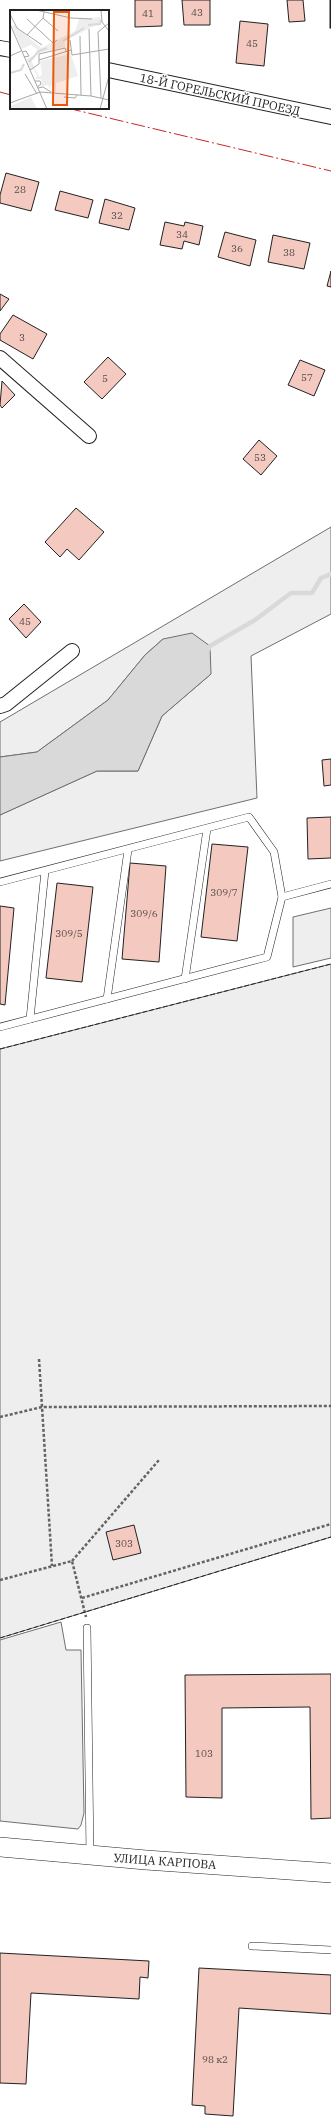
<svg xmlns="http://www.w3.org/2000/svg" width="331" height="2126" viewBox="0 0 331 2126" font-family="'IBM Plex Serif',serif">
	<rect width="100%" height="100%" fill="#fff"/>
	<g fill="#eee" stroke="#6f6f6f">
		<polygon points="331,527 331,614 251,656 257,798 0,861 0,815 97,771 138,771 162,716 211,674 163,639 145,655 108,700 37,752 0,757 0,722"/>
		<polygon points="331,908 331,958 293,967 293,917"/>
		<polygon points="331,964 331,1537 0,1638 0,1049"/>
		<polygon points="61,1622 66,1650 81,1650 84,1813 81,1825 78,1829 0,1821 0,1640"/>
	</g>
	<polygon fill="#d9d9d9" stroke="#6f6f6f" points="192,633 210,646 211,674 162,716 138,771 97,771 0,815 0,757 37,752 108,700 145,655 163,639"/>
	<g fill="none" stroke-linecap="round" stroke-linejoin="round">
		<polyline stroke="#d9d9d9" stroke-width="4.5" points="208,650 210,646 255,620 291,593 312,593 321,578 331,574"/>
	</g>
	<g fill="#f3c9c0" stroke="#222">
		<polygon points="135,0 162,0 162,26 135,27"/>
		<polygon points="182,0 210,0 210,25 184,25"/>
		<polygon points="287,0 303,0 305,21 289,22"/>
		<rect x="330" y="0" width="1" height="28"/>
		<polygon points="240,21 268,24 264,66 236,63"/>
		<polygon points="6,173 39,182 31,211 0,203 0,195"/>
		<polygon points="60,191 93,200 88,218 55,210"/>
		<polygon points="105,199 135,208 129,230 99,223"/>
		<polygon points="165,222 184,226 185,222 203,226 199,245 184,241 182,249 160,245"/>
		<polygon points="225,232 256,240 250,266 218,257"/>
		<polygon points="273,235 310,243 304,269 268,262"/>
		<polygon points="331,271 331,287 327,286"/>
		<polygon points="0,294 9,299 0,311"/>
		<polygon points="13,315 47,334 33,359 0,340 0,334"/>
		<polygon points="108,357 126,374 102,399 84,382"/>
		<polygon points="300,360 325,370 314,396 288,385"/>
		<polygon points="2,381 15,395 2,408 0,405"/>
		<polygon points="259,440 277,456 261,475 243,459"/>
		<polygon points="76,508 104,532 79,560 67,549 60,557 45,542"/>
		<polygon points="24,604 41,622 26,638 9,619"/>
		<polygon points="331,759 331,785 324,786 322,760"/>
		<polygon points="331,817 331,858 308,859 307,818"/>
		<polygon points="212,844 248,847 237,941 201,937"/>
		<polygon points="130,863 166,866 159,962 122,959"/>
		<polygon points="57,883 93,887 82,982 46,978"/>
		<polygon points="0,906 14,908 5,1005 0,1004"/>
		<polygon points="134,1525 141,1553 113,1560 106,1532"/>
		<polygon points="331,1674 331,1818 311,1819 310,1707 222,1708 222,1798 186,1797 185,1675"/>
		<polygon points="0,1953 149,1961 148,1978 140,1977 139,1999 31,1993 26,2084 0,2083"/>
		<polygon points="199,1968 331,1975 331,2014 239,2008 233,2116 205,2114 205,2106 192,2105"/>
	</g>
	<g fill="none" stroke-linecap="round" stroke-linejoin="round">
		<g stroke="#222" stroke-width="8">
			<g id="lane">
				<polyline points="0,882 249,817 274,852 282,897"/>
				<polyline points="185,979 207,829"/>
				<polyline points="107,999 128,850"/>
				<polyline points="30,1019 45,871"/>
				<polyline points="0,1027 267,957 282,897 331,884"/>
				<polyline points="87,1628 90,1854"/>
				<polyline points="252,1946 331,1950"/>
			</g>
		</g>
		<g stroke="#222" stroke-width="16">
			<g id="street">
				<polyline points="0,48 11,50"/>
				<polyline points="108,70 331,117"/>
				<polyline points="0,358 89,436"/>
				<polyline points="0,706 6,704 72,651"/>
			</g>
		</g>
		<g stroke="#222" stroke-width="20">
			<polyline id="secondary" points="0,1847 146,1860 331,1873"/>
		</g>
		<g stroke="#646464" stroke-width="2.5" stroke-dasharray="3 2" stroke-linecap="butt">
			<polyline points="39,1359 52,1566"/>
			<polyline points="0,1417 42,1407 331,1406"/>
			<polyline points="72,1561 159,1460"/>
			<polyline points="0,1580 72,1561 86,1617"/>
			<polyline points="82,1598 331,1524"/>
		</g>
		<use href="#lane" stroke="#fff" stroke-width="7"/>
		<use href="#street" stroke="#fff" stroke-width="14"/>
		<use href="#secondary" stroke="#fff" stroke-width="19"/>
		<g stroke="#222" stroke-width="1" stroke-dasharray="5 2" stroke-linecap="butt">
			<polyline points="0,1049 331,964"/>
			<polyline points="0,1638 331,1537"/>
		</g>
		<g stroke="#c62828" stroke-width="1" stroke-dasharray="14 3 2 3" stroke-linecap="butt">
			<polyline points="0,92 11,95"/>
			<polyline points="67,108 331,171"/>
		</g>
	</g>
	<g text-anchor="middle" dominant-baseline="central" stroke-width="3" stroke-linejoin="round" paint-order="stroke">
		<g font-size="10" fill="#564c4a">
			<text x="197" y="12">43</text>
			<text x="148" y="13">41</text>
			<text x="252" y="43">45</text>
			<text x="20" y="189">28</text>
			<text x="117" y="215">32</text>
			<text x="182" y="234">34</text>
			<text x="237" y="248">36</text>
			<text x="289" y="252">38</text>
			<text x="22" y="337">3</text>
			<text x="307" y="377">57</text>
			<text x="105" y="378">5</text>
			<text x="260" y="457">53</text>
			<text x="25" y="621">45</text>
			<text x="224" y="892">309/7</text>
			<text x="144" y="913">309/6</text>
			<text x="69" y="933">309/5</text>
			<text x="124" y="1543">303</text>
			<text x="204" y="1753">103</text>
			<text x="215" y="2059">98 к2</text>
		</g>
		<g font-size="12" fill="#222" stroke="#fff">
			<text transform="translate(220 94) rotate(12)">18-Й ГОРЕЛЬСКИЙ ПРОЕЗД</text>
			<text transform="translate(165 1861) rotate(4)">УЛИЦА КАРПОВА</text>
		</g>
	</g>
	<g transform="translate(10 10)">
		<rect width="99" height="99" fill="#fff"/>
		<path d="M90,7L92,12L55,31V37L28,43L21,50L29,67L32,65L30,51L56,45L60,41L68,66L46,73V82L43,81L42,75L40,76L41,81L38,75L29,77L32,74L31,69H25L27,66L24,59L21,60L16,49L25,45L27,39L21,35L12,39L2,16L4,15L31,38L65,21L69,9ZM21,87L27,99H2L1,96Z" fill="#eee"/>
		<path fill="none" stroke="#d9d9d9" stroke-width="2" d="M78,15L90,14L91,10M53,31L74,18M19,52L29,41L37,38M0,63L11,60L14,54"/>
		<path fill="none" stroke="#a7a7a7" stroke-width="1" d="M26,0L61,8L82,9M91,0L92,12L99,21M0,4L7,18L32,35M33,8L48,21M17,9L43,33L47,30M0,14L37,99M79,19L81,86M17,25L33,8L34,2M70,26L71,85M60,30L62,45L99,39M12,42L16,41L19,46L14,47M0,46L11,41M29,50L61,40M20,60L29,54V44L55,38L56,41M15,64L27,84M25,71H30L31,74L27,77M28,78L33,77L41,82M30,82L81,86L99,90M54,87L65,88L67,85M91,88L88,22L99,13M0,93L30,82M90,99L99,66"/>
		<path fill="#e8590c" fill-opacity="0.15" stroke="#e8590c" stroke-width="2" d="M44,2H59L57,95H43Z"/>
		<rect width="99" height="99" fill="none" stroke="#222" stroke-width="2"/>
	</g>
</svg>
